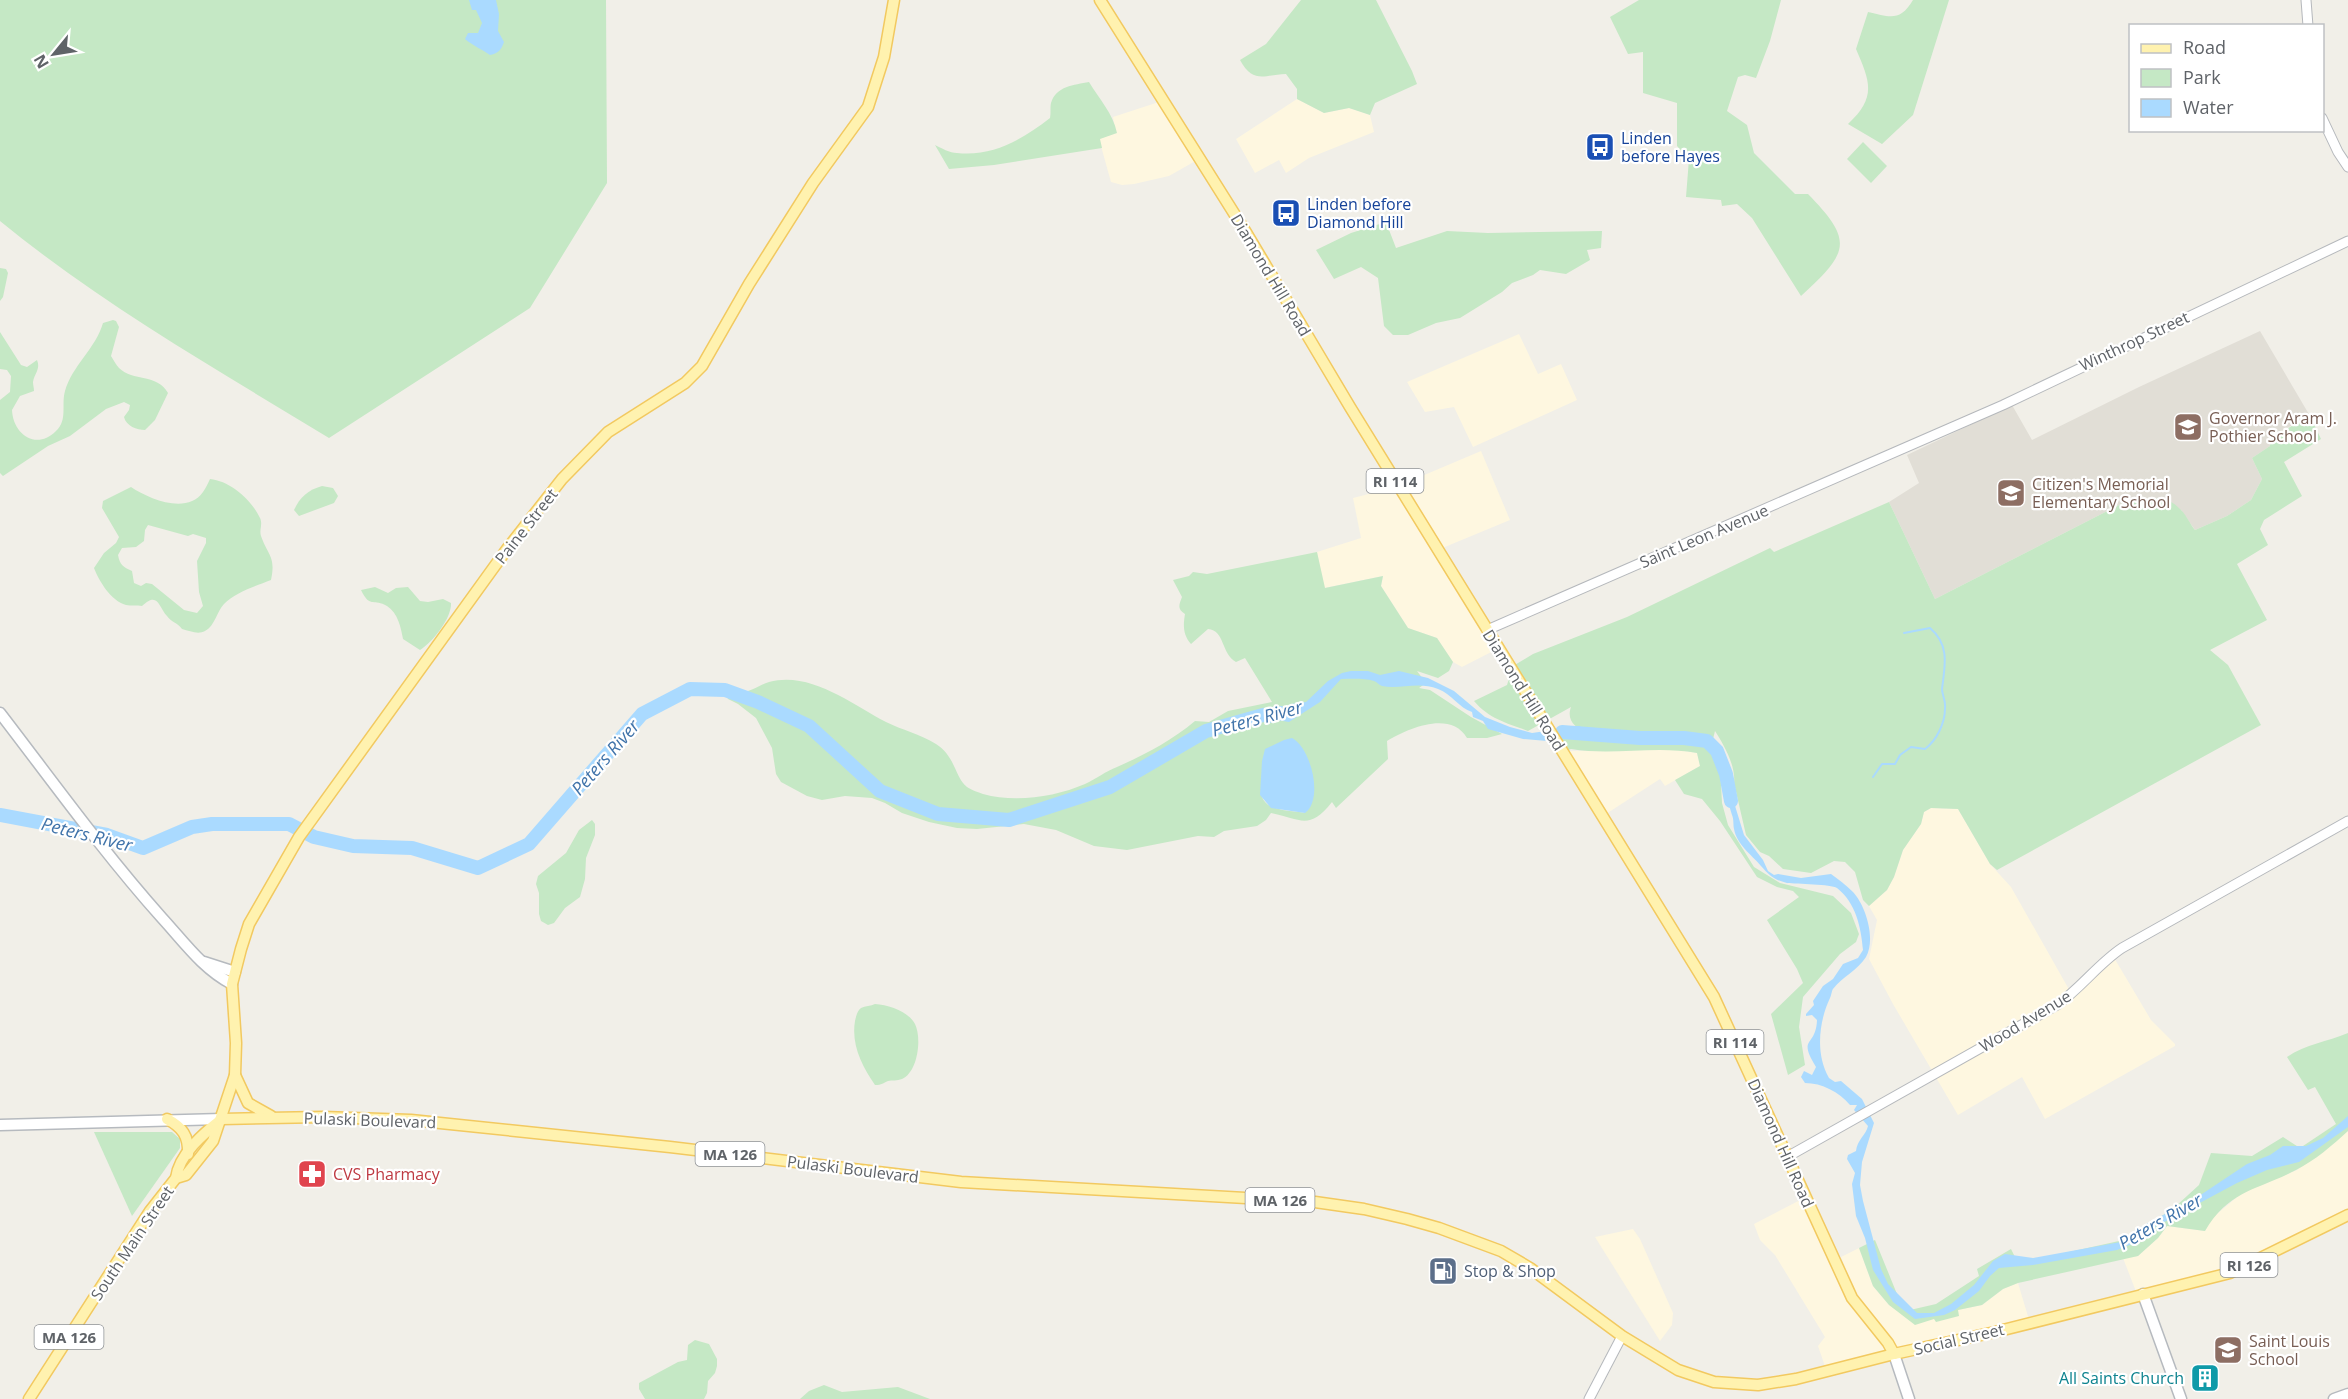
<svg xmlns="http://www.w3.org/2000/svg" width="2348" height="1399" viewBox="0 0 2348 1399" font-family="'Open Sans',sans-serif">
	<rect width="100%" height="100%" fill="#f1efe8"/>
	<g fill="#fef7e0">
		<polygon points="1297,99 1324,113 1349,108 1370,115 1374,132 1309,158 1286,173 1279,160 1255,173 1236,139"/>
		<polygon points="1162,101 1199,159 1169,176 1134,184 1122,185 1111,182 1099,139 1116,133 1113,117"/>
		<polygon points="1519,334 1538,374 1561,364 1577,400 1473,447 1454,407 1425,412 1407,382"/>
		<polygon points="1481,451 1510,520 1440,549 1501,647 1462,667 1453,662 1437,638 1408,628 1381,586 1383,576 1324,588 1317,552 1361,538 1353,498 1396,487"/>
		<polygon points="1665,748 1697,753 1700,766 1665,786 1660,779 1606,814 1564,751 1654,750"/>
		<polygon points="1931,808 1958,809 1990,864 2011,887 2071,993 2113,956 2151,1020 2175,1044 2175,1046 2045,1119 2022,1077 1958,1115 1893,1004 1869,959 1877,920 1869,906 1887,890 1894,877 1903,850 1921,824 1924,812"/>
		<polygon points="2348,1131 2348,1214 2245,1267 2137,1294 2123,1258 2138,1256 2158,1238 2167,1226 2205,1231 2212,1218 2242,1193 2297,1170"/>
		<polygon points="1808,1196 1846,1280 1894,1351 1826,1369 1818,1346 1825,1337 1775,1255 1760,1240 1754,1224"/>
		<polygon points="1633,1229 1640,1239 1673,1313 1672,1325 1660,1341 1595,1237"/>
		<polygon points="1859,1248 1873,1286 1889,1305 1935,1319 1936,1321 1958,1310 1982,1305 2003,1289 2018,1283 2030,1323 1900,1352 1856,1295 1841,1257"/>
	</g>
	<polygon fill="#e1ded6" points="2260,331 2310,416 2270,437 2270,446 2252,458 2262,479 2251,500 2227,516 2195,530 2181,510 2123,503 1935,599 1889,502 1919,483 1907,455 2012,405 2032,440 2139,387"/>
	<g fill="#c5e8c5" fill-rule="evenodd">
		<path d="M0,0H606L607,183L530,308L329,438C219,371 100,303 0,221Z"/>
		<path d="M1301,0H1376L1412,71L1417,84L1375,103L1370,115L1349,108L1324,113L1297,99V89L1286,74C1264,75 1253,84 1240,60L1266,44Z"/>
		<path d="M1639,0H1781L1770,41L1756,78L1745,75L1738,77L1727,111L1747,125L1754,153L1795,194H1808C1854,241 1849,252 1801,296L1752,218L1737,204L1722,206L1721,200L1686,197L1689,159L1677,146V103L1643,93V52L1628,54L1610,17Z"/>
		<path d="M1913,0H1949L1913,115L1882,144L1848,124C1877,97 1870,82 1856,49L1868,12C1890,17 1900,22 1913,0Z"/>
		<path d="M1089,82C1099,99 1113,113 1117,133L1100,139L1102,148L994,165L949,169L935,145C941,148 950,153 957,153C993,157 1023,139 1050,118C1051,113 1050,107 1051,103C1056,86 1074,85 1089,82Z"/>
		<polygon points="1863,142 1887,166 1871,183 1847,159"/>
		<polygon points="1386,222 1396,248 1447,231 1488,233 1602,231 1601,248 1587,250 1590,260 1566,274 1540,270 1533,275 1512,283 1502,292 1460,318 1436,323 1408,335 1393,335 1384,326 1378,278 1361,267 1334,279 1316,250 1351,233"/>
		<polygon points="0,268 6,269 8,273 3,297 0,301"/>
		<path d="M113,320L116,321L119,327L111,356C113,359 116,365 119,368C133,382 157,373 168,393L155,420L145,430C137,430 126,426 124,417L129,410L130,405L124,402L106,409L70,436L48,446L3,476L0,473V400L10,392L11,376L7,370L0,369V332L21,365L27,367L37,360C41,369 34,374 33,382C33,385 34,388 34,391L20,396L12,410C13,434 36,451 56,431C68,420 61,405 65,391C72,366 96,348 103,323Z"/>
		<path d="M2310,416L2321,439L2284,462L2302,496L2264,520L2260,529L2268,545L2237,564L2267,620L2210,650L2228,665L2261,725L1997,870L1990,864L1958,809L1931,808L1924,812L1921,824L1903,850L1894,877L1887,890L1869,906L1863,900L1855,872L1845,862L1834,861L1811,873L1783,869L1769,856L1760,852L1746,835L1734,783C1736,766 1724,745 1715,731L1713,739L1706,745L1714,752L1720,765L1722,803L1728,825L1754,867L1780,883L1833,896L1851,913L1859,934L1856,942L1840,954L1803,997L1799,1027L1805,1065L1788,1075L1771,1014L1803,983L1797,969L1767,920L1799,897L1793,891L1777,887L1757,877L1720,821L1702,799L1684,794L1675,780L1700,766L1697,753C1655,745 1614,756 1571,749L1565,751L1559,741L1562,738L1586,734C1576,727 1566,721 1571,707L1528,731C1507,723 1489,719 1474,701L1507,685L1513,666L1533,654L1627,617L1770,548L1774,552L1889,502L1935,599L2123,503C2144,499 2165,492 2181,510C2187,516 2190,524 2195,530L2227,516L2251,500L2262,479L2252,458L2270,446V438Z"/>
		<path d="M210,479C230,481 251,499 260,518C263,524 259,530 261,536C268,556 276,556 271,580C256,586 236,592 224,604C217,611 215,626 205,631C198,635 190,631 182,629C178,623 171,622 167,616C158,606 158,591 142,606C137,605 131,606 126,605C111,601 99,581 94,568L104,553L116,543L119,537L102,508L103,501L131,487C149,499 187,515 203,492C206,488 208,483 210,479ZM148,525L188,536L193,534L206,538V543L197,561L199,592L203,606L197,613L184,610L152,584L146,583L141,586L134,583L132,571C123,567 120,565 118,555L122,548L136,547L144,541L145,530Z"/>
		<path d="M322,486L333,488L338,496L334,503L299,516L294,510C300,497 308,490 322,486Z"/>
		<path d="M1317,552L1325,588L1383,576L1381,586L1408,628L1437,638L1453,662L1449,671L1438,678L1417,671L1426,683L1419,688L1430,690L1471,717L1502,734L1487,738H1467C1451,710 1408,728 1387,741L1388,759L1336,808L1332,802C1309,831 1301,819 1271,813L1266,820L1257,826L1224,831L1214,837L1198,836L1127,850L1094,846L1056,830L1024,824L977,829L957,828L929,822L902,813L885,803L872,798L845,796L822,800L807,796L781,782L776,774L772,748L756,718L738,704L728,699L726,694C733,690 740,693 748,691C755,689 762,684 769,682C811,671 851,704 886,722C902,730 920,734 936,744C956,757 954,776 967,787C971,790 978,792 983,794C1015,803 1055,797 1085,784C1096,779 1106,771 1117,767C1146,754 1171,741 1195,721L1209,722L1228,711L1272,702L1245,658L1236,662C1221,654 1225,630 1208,629L1191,644C1183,635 1183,626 1185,614C1177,609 1179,605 1182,597L1173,580L1189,576L1193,572L1207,574ZM1262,785L1305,813C1288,810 1256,812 1262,785Z"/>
		<path d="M375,587L388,593L396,588L408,587L420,601L428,602L443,599L451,603C452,618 432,643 420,650L403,639C401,628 398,613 387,606C374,598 370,609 361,590Z"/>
		<polygon points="592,820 595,824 595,835 586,858 585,879 580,897 565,908 554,923 548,925 541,921 539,914 539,893 536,884 538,876 566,853 579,830"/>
		<path d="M875,1004C889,1005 908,1011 915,1024C922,1038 918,1072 902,1079C897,1081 892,1080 888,1081C883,1083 882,1085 875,1085C862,1066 851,1045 855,1021C856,1017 857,1011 861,1008C865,1006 871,1006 875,1004Z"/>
		<path d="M2348,1033V1131C2333,1145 2314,1161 2296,1170C2258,1190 2229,1190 2205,1231L2167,1226L2158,1238L2138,1256L2018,1283L2003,1289L1982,1305L1958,1310L1959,1316L1936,1322L1934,1319L1915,1325L1889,1305L1873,1286L1859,1248L1875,1240L1897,1294L1910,1310L1936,1304L1979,1276L1977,1269L2011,1249L2016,1259L2033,1260L2128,1239L2139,1233L2141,1228L2149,1225L2176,1206L2199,1185L2211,1153L2252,1156L2283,1137L2300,1148L2336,1124L2315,1087L2308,1090L2287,1057C2306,1044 2327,1042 2348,1033Z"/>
		<polygon points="94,1132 172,1132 180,1139 180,1148 132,1216"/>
		<polygon points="695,1340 709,1344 717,1359 717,1366 715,1373 708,1381 707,1393 704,1399 645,1399 639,1389 639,1383 678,1362 687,1360 688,1345"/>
		<polygon points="824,1385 842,1392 898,1387 930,1399 800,1399 809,1391"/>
	</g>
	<g fill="#aadaff">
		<path d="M469,0H496L499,14L498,31L504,42C501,50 499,53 490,55C482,49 473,46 465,39L468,33H478L482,23L476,10H472Z"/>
		<path d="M1351,671H1368L1380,675L1399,671L1428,678L1454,691L1485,717L1510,727L1532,733L1560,729L1567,726H1580L1581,728L1578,734L1547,741L1523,739L1488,729L1483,721L1473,717L1472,712C1459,708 1452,694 1438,689C1418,681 1399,690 1382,686C1379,685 1377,682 1374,681C1364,678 1352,679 1341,679L1320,702L1289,722L1277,720L1270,723L1263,711L1282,710L1291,704L1306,702L1328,681L1342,673Z"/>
		<path d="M1292,738C1311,748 1324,799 1305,813L1271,808L1260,795L1262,761L1265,749L1284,740Z"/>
		<path d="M1726,783H1728L1744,835L1763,860L1768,871L1774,875L1778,874L1801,878L1831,874C1838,879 1846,885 1853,892C1866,906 1876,939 1866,957C1858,970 1842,977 1833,989C1832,990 1831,996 1830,998C1819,1021 1815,1054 1829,1078L1835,1082L1841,1081L1862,1099L1874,1123L1862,1162L1860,1185L1863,1201L1881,1269L1888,1284L1917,1313H1934L1951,1304L1974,1285L1993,1261L2005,1254L2033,1258L2126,1241L2140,1233L2141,1227L2202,1194L2247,1164L2270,1155L2283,1146H2306L2323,1138L2348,1116V1127L2299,1162L2267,1170L2237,1183L2153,1228L2132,1244L2117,1250L2033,1265L1999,1268L1990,1276L1979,1291L1955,1310L1944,1315L1915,1319L1893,1302L1873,1270L1865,1238L1856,1216L1852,1184L1855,1173L1847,1159L1848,1155L1856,1151C1857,1140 1866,1135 1868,1126L1854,1110L1857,1105H1850C1839,1092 1822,1083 1805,1083L1801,1077L1804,1071L1812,1075L1816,1067C1797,1036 1816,1048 1817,1020L1812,1015L1806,1016V1014L1814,1005L1813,1001L1823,986L1833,979L1843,964L1858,958L1863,950C1861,927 1856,903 1837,888C1831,884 1797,884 1787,883C1774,880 1769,875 1761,866C1751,854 1737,845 1734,829C1733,824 1734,820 1732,815C1729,804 1725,795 1726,783Z"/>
	</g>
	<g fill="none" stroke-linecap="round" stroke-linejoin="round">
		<path stroke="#aadaff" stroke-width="2" d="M1873,777L1882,764H1895L1900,755L1911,747L1925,749C1937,740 1945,723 1945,708C1946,701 1942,695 1942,689C1945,665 1950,645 1930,628L1904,633"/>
		<g stroke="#aadaff" stroke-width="14">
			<polyline points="1562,732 1640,738 1684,738 1707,741 1717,751 1726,774 1731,801"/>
			<polyline points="0,815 107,835 143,848 192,827 212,824 289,824 314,837 353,846 412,848 478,868 529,844 642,714 690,689 725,690 758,702 809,726 880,791 938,814 1009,820 1110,787 1206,731 1263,715 1281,713"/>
		</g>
		<g stroke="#b5b8bc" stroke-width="11">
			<g id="tertiary">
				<polyline points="2306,0 2308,26"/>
				<polyline points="2322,118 2338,152 2348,167"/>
				<polyline points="1487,630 2003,405 2348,241"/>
				<path d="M1787,1157L2057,1005C2081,988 2098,964 2122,948L2348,821"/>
				<polyline points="1589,1399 1622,1336"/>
			</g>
		</g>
		<g stroke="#b6babf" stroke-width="13">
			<g id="secondary">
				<path d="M0,713C53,782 104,853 162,918C184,942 203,969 232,984"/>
				<polyline points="204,962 235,972"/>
				<polyline points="0,1125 222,1119"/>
				<polyline points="2143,1294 2181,1399"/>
				<polyline points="1894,1354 1909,1399"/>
				<polyline points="2334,1399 2348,1394"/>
			</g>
		</g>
		<g stroke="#f2c960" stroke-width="13">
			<g id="primary">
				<polyline points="1100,0 1247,234 1350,407 1714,997 1852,1298 1888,1343 1894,1354"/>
				<polyline points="235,1075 248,1103 271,1116"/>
				<path d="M167,1119C182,1127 189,1136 188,1154"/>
				<polyline points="222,1119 323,1117 411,1120 670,1147 961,1182 1315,1202 1364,1209 1407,1219 1439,1228 1501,1251 1530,1268 1622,1336 1678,1370 1714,1382 1758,1385 1796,1379 1894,1354 1995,1332 2230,1273 2348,1215"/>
				<path d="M176,1178C179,1154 204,1133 222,1119"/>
				<polyline points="29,1399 150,1211 176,1178 186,1175 213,1141 235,1075 236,1043 232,984 241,949 249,924 299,837 507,549 562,479 608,432 685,383 702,366 749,284 813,183 868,107 884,57 894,0"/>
			</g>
		</g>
		<use href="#tertiary" stroke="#fff" stroke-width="9"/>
		<use href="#secondary" stroke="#fff" stroke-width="10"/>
		<use href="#primary" stroke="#fff2af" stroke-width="10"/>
	</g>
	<defs>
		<g id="bus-square" transform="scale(1.5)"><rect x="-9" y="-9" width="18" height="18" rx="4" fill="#1a4fb4" stroke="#fff"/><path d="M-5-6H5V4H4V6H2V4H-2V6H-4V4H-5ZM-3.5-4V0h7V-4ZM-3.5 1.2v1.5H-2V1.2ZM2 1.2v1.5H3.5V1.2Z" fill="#fff"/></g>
		<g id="school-square" transform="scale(1.5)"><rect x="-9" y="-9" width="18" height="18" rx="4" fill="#8d6e63" stroke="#fff"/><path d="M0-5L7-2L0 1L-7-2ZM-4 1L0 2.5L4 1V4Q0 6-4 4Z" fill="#fff"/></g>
		<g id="pharmacy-square" transform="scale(1.5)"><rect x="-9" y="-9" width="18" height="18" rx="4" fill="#e0444e" stroke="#fff"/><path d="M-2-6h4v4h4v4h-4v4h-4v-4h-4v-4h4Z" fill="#fff"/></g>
		<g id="fuel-square" transform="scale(1.5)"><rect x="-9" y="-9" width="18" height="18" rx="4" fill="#5c6f8a" stroke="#fff"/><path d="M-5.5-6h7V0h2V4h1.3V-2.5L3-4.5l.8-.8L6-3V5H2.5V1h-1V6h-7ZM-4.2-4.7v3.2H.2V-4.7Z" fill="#fff"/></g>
		<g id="building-square" transform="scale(1.5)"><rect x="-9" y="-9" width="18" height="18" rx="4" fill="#0f9aa8" stroke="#fff"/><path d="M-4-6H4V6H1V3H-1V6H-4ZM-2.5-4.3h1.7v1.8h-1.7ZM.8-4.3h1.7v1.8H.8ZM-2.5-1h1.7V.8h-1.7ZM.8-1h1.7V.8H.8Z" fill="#fff"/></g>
	</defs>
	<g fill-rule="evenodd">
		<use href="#bus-square" x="1600" y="147"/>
		<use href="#bus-square" x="1286" y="213"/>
		<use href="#school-square" x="2188" y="427"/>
		<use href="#school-square" x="2011" y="493"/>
		<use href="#pharmacy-square" x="312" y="1174"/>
		<use href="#fuel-square" x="1443" y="1271"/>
		<use href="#school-square" x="2228" y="1350"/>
		<use href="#building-square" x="2205" y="1378"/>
	</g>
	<g text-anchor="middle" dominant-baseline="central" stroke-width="4.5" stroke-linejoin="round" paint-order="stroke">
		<g fill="#fff" stroke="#8f9295" stroke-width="1.5">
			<rect x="1366.5" y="469" width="57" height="24" rx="4.5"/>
			<rect x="1706.5" y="1030" width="57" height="24" rx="4.5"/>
			<rect x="695.5" y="1142" width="69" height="24" rx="4.5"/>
			<rect x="1245.5" y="1188" width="69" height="24" rx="4.5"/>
			<rect x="2220.5" y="1253" width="57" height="24" rx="4.5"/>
			<rect x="34.5" y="1325" width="69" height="24" rx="4.5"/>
		</g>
		<g font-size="15" font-weight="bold" fill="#5f6368">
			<text x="1395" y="481">RI 114</text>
			<text x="1735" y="1042">RI 114</text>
			<text x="730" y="1154">MA 126</text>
			<text x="1280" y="1200">MA 126</text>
			<text x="2249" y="1265">RI 126</text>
			<text x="69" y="1337">MA 126</text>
		</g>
		<g font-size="16" fill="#164399" stroke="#fff" text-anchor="start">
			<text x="1621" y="138">Linden<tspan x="1621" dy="18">before Hayes</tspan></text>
			<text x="1307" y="204">Linden before<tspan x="1307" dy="18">Diamond Hill</tspan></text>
		</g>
		<g font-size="16" fill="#5f6368" stroke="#fff">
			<text transform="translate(1271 275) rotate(59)">Diamond Hill Road</text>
			<text transform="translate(2134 341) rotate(-25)">Winthrop Street</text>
			<text transform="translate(526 526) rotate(-52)">Paine Street</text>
			<text transform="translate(1704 536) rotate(-23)">Saint Leon Avenue</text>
			<text transform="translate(1524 690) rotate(58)">Diamond Hill Road</text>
			<text transform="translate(2025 1021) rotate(-31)">Wood Avenue</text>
			<text transform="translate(370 1120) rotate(2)">Pulaski Boulevard</text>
			<text transform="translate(1781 1143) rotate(66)">Diamond Hill Road</text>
			<text transform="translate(853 1169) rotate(7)">Pulaski Boulevard</text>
			<text transform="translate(132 1243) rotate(-56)">South Main Street</text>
			<text transform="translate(1959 1339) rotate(-13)">Social Street</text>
		</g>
		<g font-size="16" fill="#785e54" stroke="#fff" text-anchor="start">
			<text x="2209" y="418">Governor Aram J.<tspan x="2209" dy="18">Pothier School</tspan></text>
			<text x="2032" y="484">Citizen's Memorial<tspan x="2032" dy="18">Elementary School</tspan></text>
			<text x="2249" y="1341">Saint Louis<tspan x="2249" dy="18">School</tspan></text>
		</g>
		<g font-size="16" fill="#be3a42" stroke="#fff" text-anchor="start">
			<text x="333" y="1174">CVS Pharmacy</text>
		</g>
		<g font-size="16" fill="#4e5e75" stroke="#fff" text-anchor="start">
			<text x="1464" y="1271">Stop &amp; Shop</text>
		</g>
		<g font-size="16" fill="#0d838f" stroke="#fff" text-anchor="end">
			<text x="2184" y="1378">All Saints Church</text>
		</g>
		<g font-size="18" font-style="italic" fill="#4174aa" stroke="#fff">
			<text transform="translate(1257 718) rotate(-15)">Peters River</text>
			<text transform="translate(605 757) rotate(-49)">Peters River</text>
			<text transform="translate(87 834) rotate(14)">Peters River</text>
			<text transform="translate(2160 1221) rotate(-30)">Peters River</text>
		</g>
	</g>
	<rect x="2129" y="24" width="195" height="108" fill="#ffffff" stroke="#bfc1c3" stroke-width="1.5"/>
	<rect x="2141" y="44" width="30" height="9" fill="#fff2af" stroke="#bfc1c3" stroke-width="1.5"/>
	<text x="2183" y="54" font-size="18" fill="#5f6368">Road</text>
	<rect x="2141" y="69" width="30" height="18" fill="#c5e8c5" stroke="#bfc1c3" stroke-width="1.5"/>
	<text x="2183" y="84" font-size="18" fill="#5f6368">Park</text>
	<rect x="2141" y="99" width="30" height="18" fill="#aadaff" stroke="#bfc1c3" stroke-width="1.5"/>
	<text x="2183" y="114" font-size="18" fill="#5f6368">Water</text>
	<g transform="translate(54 54) rotate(240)" stroke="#ffffff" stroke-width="4.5" paint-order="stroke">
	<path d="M0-4.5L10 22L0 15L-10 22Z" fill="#5f6368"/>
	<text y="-9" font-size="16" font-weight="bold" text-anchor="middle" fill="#5f6368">N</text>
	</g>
</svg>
